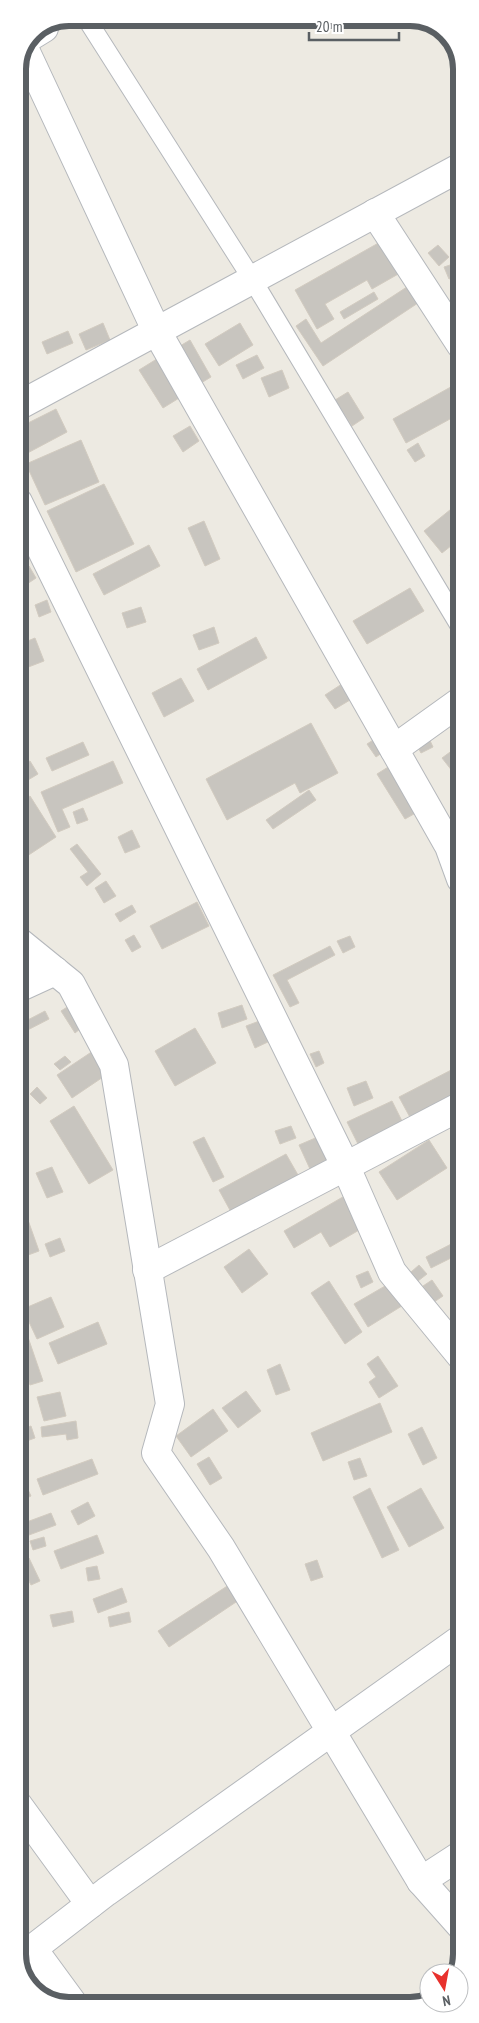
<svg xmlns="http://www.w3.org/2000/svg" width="479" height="2023" viewBox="0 0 479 2023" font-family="'PT Sans Narrow',sans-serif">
	<rect width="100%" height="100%" fill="#edeae2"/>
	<g fill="#c8c5bf" stroke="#d2cbc0">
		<polygon points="382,241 400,273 372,289 367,280 325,304 334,319 317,329 295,290"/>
		<polygon points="438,245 449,257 439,266 428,253"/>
		<polygon points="459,262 461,275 449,279 444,267"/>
		<polygon points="413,283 424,299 323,366 296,326 306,319 321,343"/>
		<polygon points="374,292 378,299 344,319 340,312"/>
		<polygon points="103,323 110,340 86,350 79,334"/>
		<polygon points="240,323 253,345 219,366 205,344"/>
		<polygon points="68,331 73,343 47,354 42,342"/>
		<polygon points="190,340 211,377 196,386 175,349"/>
		<polygon points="257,355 264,368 243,379 236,365"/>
		<polygon points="160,357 184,395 163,408 139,370"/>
		<polygon points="282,370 289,388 269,397 261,378"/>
		<polygon points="458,383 461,388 461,413 406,443 393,419"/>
		<polygon points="348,392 364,418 352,426 335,400"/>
		<polygon points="56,409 67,432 20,457 18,428"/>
		<polygon points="190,426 199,441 183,452 173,436"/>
		<polygon points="81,440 99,482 45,505 26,464"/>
		<polygon points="418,443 425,456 415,462 407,450"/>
		<polygon points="104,484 134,544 76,572 47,511"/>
		<polygon points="461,501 461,538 442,553 424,531"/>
		<polygon points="204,521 220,559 205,566 188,528"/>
		<polygon points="149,545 160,566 104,595 93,574"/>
		<polygon points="461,556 461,578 450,565"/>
		<polygon points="29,566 36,578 18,590 18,573"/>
		<polygon points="410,588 424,611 367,644 353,621"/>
		<polygon points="47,600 51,612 39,617 35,605"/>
		<polygon points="141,607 146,622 127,628 122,613"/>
		<polygon points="214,627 219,643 199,650 193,635"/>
		<polygon points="256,637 267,658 208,690 197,669"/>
		<polygon points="35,638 44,661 18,671 18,645"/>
		<polygon points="181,678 194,701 164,717 152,693"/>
		<polygon points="345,682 355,697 335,709 325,695"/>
		<polygon points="311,723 338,773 300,793 295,783 227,820 206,779"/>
		<polygon points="426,732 433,747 421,753 413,738"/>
		<polygon points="378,737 386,750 376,757 367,744"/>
		<polygon points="83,742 89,755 52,771 46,758"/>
		<polygon points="461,744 461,780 460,781 442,758"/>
		<polygon points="30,761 38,774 18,786 18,768"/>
		<polygon points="113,761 123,783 62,809 70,827 58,832 41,792"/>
		<polygon points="393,764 421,810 405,819 377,774"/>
		<polygon points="309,790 316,800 273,829 266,820"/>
		<polygon points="30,796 56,837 18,862 18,804"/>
		<polygon points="83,808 88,820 77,824 73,812"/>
		<polygon points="132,830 140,847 125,853 118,837"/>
		<polygon points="77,844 101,874 87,886 80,877 88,872 70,849"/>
		<polygon points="106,881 116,896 104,903 95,888"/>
		<polygon points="197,902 209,926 162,949 150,926"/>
		<polygon points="132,905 136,912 120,922 115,914"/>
		<polygon points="134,935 141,947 132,952 125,940"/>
		<polygon points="350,936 355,947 343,953 337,941"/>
		<polygon points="330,946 335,955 287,980 299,1003 290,1007 273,975"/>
		<polygon points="72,1004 85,1025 75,1033 61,1011"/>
		<polygon points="242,1005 247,1019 222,1028 218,1013"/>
		<polygon points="45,1011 49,1019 18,1035 18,1025"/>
		<polygon points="262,1020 270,1041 255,1048 246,1026"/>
		<polygon points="195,1028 216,1063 175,1086 155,1051"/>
		<polygon points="93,1051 109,1073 72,1098 57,1075"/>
		<polygon points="319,1051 324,1063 316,1067 310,1054"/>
		<polygon points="65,1056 71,1062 60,1070 54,1064"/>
		<polygon points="459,1066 461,1070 461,1095 412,1121 399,1097"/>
		<polygon points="366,1081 373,1098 354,1106 347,1088"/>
		<polygon points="37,1087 47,1098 40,1104 30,1094"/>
		<polygon points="392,1101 403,1123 358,1144 347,1122"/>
		<polygon points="74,1106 113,1170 89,1184 50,1121"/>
		<polygon points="291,1126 296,1138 280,1144 275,1131"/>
		<polygon points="320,1136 330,1160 310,1169 299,1145"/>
		<polygon points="204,1137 224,1177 213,1182 193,1142"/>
		<polygon points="429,1140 447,1168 397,1200 379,1172"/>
		<polygon points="286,1154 298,1175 231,1212 219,1190"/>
		<polygon points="52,1167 63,1192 47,1198 36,1173"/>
		<polygon points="18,1192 39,1251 20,1258 18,1253"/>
		<polygon points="348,1194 366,1226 330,1247 321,1232 294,1248 284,1231"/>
		<polygon points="60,1238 65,1251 50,1257 45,1244"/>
		<polygon points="461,1239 461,1253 431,1268 426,1257"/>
		<polygon points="249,1249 268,1274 242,1293 224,1267"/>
		<polygon points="419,1265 427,1274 418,1281 411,1272"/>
		<polygon points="368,1271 373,1282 361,1288 356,1276"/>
		<polygon points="432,1280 443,1296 434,1302 423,1286"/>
		<polygon points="329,1281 362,1332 345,1344 311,1293"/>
		<polygon points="392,1282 405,1304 368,1327 354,1304"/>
		<polygon points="51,1297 64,1327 37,1339 23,1309"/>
		<polygon points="18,1308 43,1381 30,1385 25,1371 18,1373"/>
		<polygon points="98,1322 107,1344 58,1364 49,1343"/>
		<polygon points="378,1356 398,1386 379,1398 369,1382 376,1377 367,1364"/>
		<polygon points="280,1364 290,1390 276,1395 267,1370"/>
		<polygon points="246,1391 261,1411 238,1428 222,1408"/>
		<polygon points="60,1392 66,1416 44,1421 37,1397"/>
		<polygon points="18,1393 26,1408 18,1412"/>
		<polygon points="380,1403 392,1432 323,1461 311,1433"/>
		<polygon points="213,1409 228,1431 191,1457 176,1436"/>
		<polygon points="76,1421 78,1438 67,1440 66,1434 42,1437 41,1427"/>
		<polygon points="31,1426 35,1438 18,1444 18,1430"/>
		<polygon points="422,1427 437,1458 423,1465 408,1434"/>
		<polygon points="209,1457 222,1478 210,1485 197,1464"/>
		<polygon points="360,1458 367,1476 354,1480 348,1462"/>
		<polygon points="92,1459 98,1474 43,1495 37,1479"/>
		<polygon points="20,1473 31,1496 18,1502 18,1474"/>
		<polygon points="370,1488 399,1550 382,1558 353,1497"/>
		<polygon points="421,1488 444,1528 409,1547 387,1507"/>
		<polygon points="88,1502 95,1516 78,1525 71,1511"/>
		<polygon points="51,1513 56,1525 29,1535 24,1523"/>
		<polygon points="97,1535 104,1553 61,1569 54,1551"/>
		<polygon points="44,1537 46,1546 33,1550 30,1541"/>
		<polygon points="29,1558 40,1581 31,1585 20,1563"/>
		<polygon points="317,1560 323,1577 311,1581 305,1564"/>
		<polygon points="97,1566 100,1579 88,1581 86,1568"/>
		<polygon points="235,1581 245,1596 169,1647 158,1631"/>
		<polygon points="122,1588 127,1602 98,1613 93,1599"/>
		<polygon points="72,1611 74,1622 53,1627 50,1615"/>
		<polygon points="129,1612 131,1622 110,1627 108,1617"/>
	</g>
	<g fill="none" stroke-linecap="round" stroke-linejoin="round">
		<g stroke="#b5b8bc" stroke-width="20">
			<polyline id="lane" points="86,18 252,279 461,628"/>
		</g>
		<g stroke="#b5b8bc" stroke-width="30">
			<g id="street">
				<polyline points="31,36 44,28"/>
				<polyline points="25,50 156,330 449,846 461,879"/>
				<polyline points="375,213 461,345"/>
				<polyline points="18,406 461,167"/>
				<polyline points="18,502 345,1165 392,1272 461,1356"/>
				<polyline points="394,749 461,701"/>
				<polyline points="18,941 71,984 114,1065 170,1404 156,1453 221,1548 421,1881 461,1926"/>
				<polyline points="18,988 55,971"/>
				<polyline points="147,1270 461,1106"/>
				<polyline points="18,1805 90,1904"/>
				<polyline points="421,1881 461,1855"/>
				<polyline points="33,1949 74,2005"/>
				<polyline points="18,1960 106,1892 461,1639"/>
			</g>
		</g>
		<use href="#lane" stroke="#fff" stroke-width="18"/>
		<use href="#street" stroke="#fff" stroke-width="28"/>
	</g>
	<path d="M0 0H479V2023H0ZM69 26H410A43 43 0 0 1 453 69V1954A43 43 0 0 1 410 1997H69A43 43 0 0 1 26 1954V69A43 43 0 0 1 69 26Z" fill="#fff" fill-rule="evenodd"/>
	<path fill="none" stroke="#5a5f63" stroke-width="6" d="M69 26H410A43 43 0 0 1 453 69V1954A43 43 0 0 1 410 1997H69A43 43 0 0 1 26 1954V69A43 43 0 0 1 69 26Z"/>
	<g transform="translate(444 1988) rotate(169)"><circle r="24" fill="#ffffff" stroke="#bdbfc1"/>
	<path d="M0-4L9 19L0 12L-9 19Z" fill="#e8312d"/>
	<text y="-8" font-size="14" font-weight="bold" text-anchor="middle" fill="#5a5f63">N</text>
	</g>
	<path d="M309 32v8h90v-8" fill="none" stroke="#5a5f63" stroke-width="2.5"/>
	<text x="316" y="32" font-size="15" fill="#5a5f63" stroke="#ffffff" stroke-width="4" paint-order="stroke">20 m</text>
</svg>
